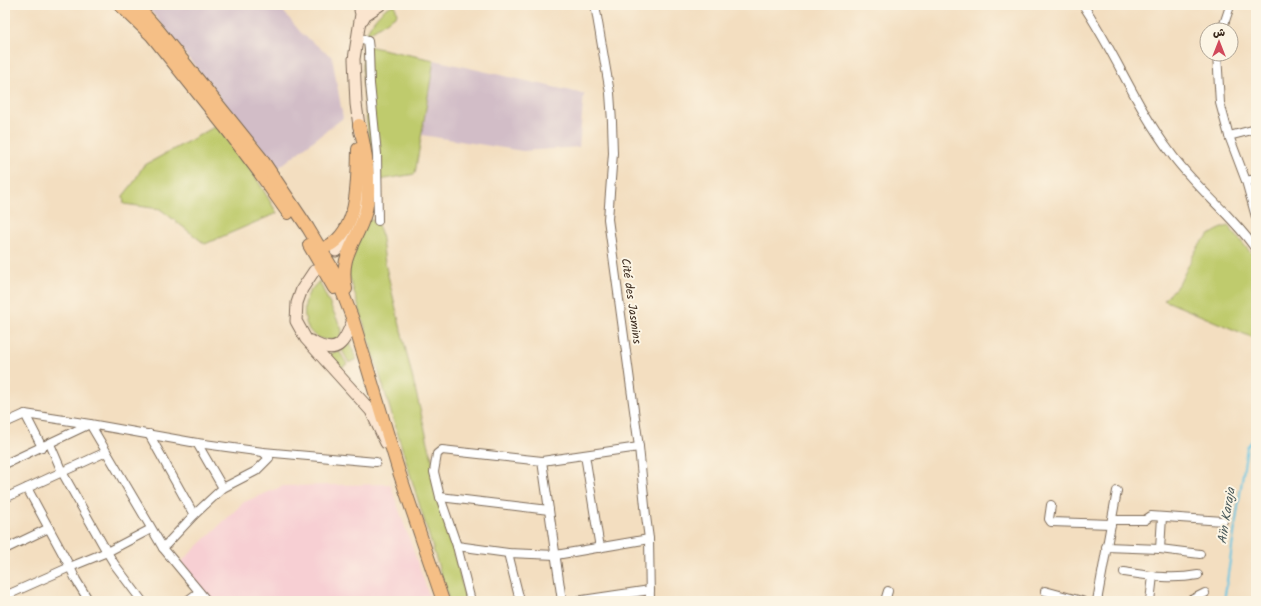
<svg xmlns="http://www.w3.org/2000/svg" width="1261" height="606" viewBox="0 0 1261 606" font-family="Kalam,'Playpen Sans Arabic',sans-serif">
	<rect width="100%" height="100%" fill="#fcf5e5"/>
	<filter id="ink" filterUnits="userSpaceOnUse"><feTurbulence type="fractalNoise" baseFrequency=".025" numOctaves="2"/><feDisplacementMap in="SourceGraphic" scale="8" xChannelSelector="R" yChannelSelector="G"/><feConvolveMatrix kernelMatrix="1 2 1 2 8 2 1 2 1" color-interpolation-filters="sRGB"/></filter>
	<filter id="wash" filterUnits="userSpaceOnUse"><feTurbulence type="fractalNoise" baseFrequency=".012" numOctaves="4" result="noise"/><feDisplacementMap in="SourceGraphic" scale="16" xChannelSelector="R" yChannelSelector="G"/><feGaussianBlur stdDeviation="0.9" result="paint"/><feColorMatrix in="noise" values="0 0 0 0 0 0 0 0 0 0 0 0 0 0 0 0 0 1.4 0 .05"/><feComposite in="paint" operator="in"/></filter>
	<g filter="url(#wash)">
		<rect width="100%" height="100%" fill="#f3dec0"/>
		<polygon fill="#f7cfd3" points="390,484 431,601 212,601 180,563 244,502 283,486"/>
		<g fill="#d2bdc7">
			<polygon points="146,5 278,5 302,34 332,57 343,118 278,168 218,95"/>
			<polygon points="434,60 584,94 579,147 523,151 422,135"/>
		</g>
		<g fill="#bfcb6d" stroke="#7d7a46">
			<path d="M395,5L397,15L366,35C369,25 383,6 395,5Z"/>
			<polygon points="363,45 434,60 415,174 373,181 363,82"/>
			<polygon points="218,125 252,171 277,213 205,244 160,209 124,204 123,196 134,182 143,166"/>
			<polygon points="368,219 376,221 381,232 385,263 466,601 449,601 348,272 351,257"/>
			<path d="M1228,226L1256,259V339L1164,300C1168,296 1173,291 1177,286C1195,260 1192,238 1228,226Z"/>
			<path d="M319,281L342,330L341,335L336,340C328,340 320,340 314,335C303,327 302,304 309,293C311,289 316,285 319,281Z"/>
			<polygon points="350,342 356,359 349,363 342,350 347,346"/>
			<polygon points="339,351 347,364 341,368 328,354"/>
		</g>
		<g fill="none" stroke-linecap="round" stroke-linejoin="round">
			<polyline stroke="#65c5e3" stroke-width="2" points="1224,601 1247,447 1256,436"/>
		</g>
	</g>
	<g filter="url(#ink)">
		<g fill="none" stroke-linecap="round" stroke-linejoin="round">
			<g stroke="#7b6957" stroke-width="10">
				<g id="minor">
					<polyline points="595,5 610,93 612,122 613,153 608,219 639,447 646,516 649,539 650,601"/>
					<path d="M1083,5C1115,52 1136,107 1170,152C1186,175 1208,195 1227,215C1237,226 1248,237 1256,250"/>
					<polyline points="1222,30 1229,9 1229,5"/>
					<polyline points="357,37 368,41 369,50 370,84 377,154 378,221"/>
					<polyline points="1217,54 1220,103 1229,136 1246,181 1256,217"/>
					<polyline points="1229,136 1256,129"/>
					<polyline points="1246,181 1256,179"/>
					<polyline points="25,414 42,447"/>
					<polyline points="5,423 25,414 90,424 163,548 207,601"/>
					<polyline points="149,434 194,515"/>
					<polyline points="197,443 223,488"/>
					<polyline points="50,444 62,472 107,552 115,565 142,601"/>
					<polyline points="585,455 600,548"/>
					<polyline points="542,461 562,601"/>
					<polyline points="5,464 90,424 197,443 263,452 376,462"/>
					<polyline points="27,488 70,567 76,580 89,601"/>
					<polyline points="440,497 549,510"/>
					<polyline points="5,498 106,452"/>
					<polyline points="1051,505 1049,519 1051,522 1111,524"/>
					<polyline points="1112,520 1145,520 1151,516 1223,521"/>
					<polyline points="457,546 508,553 556,555 649,539"/>
					<polyline points="1106,547 1160,549 1200,554"/>
					<polyline points="163,548 194,515 223,488 256,471 269,458 263,452"/>
					<polyline points="5,549 49,528"/>
					<polyline points="1160,549 1162,517"/>
					<polyline points="508,553 520,601"/>
					<path d="M1124,572C1150,576 1171,580 1198,575"/>
					<polyline points="1045,591 1082,601"/>
					<polyline points="5,596 70,567 107,552 151,529"/>
					<polyline points="187,601 199,592"/>
					<polyline points="471,601 457,546 440,497 434,472 437,454 442,450 542,461 639,447"/>
					<polyline points="576,601 650,590"/>
					<polyline points="885,601 888,591"/>
					<polyline points="1097,601 1117,491"/>
					<polyline points="1150,601 1153,576"/>
					<polyline points="1189,601 1205,593"/>
				</g>
			</g>
			<g stroke="#7b6957" stroke-width="13">
				<g id="secondary">
					<polyline points="363,19 365,15 380,5"/>
					<polyline points="360,133 356,104 354,59 361,14 360,10 362,7 365,7 366,5"/>
					<path d="M336,251C353,231 362,211 363,184"/>
					<polyline points="314,271 302,289 297,303 296,321 306,339 371,411 386,443"/>
					<path d="M311,341C338,357 344,343 353,320"/>
				</g>
			</g>
			<g stroke="#7b6957" stroke-width="14">
				<g id="primary">
					<polyline points="120,5 152,36 225,127 259,172 288,213"/>
					<polyline points="136,5 159,31 261,158 308,228 335,273 353,320 399,472 443,601"/>
					<polyline points="309,245 334,288"/>
					<path d="M321,249C360,237 357,181 358,149"/>
					<path d="M346,289C339,255 356,244 365,214C372,191 366,148 359,125"/>
				</g>
			</g>
			<use href="#minor" stroke="#fff" stroke-width="8"/>
			<use href="#secondary" stroke="#fbe5cf" stroke-width="11"/>
			<use href="#primary" stroke="#f5bf86" stroke-width="12"/>
		</g>
	</g>
	<g text-anchor="middle" dominant-baseline="central" stroke-width="4" stroke-linejoin="round" paint-order="stroke">
		<g font-size="12" fill="#3b2a1e" stroke="#fcf5e5">
			<text transform="translate(631 301) rotate(82)">Cité des Jasmins</text>
		</g>
		<g font-size="13" font-style="italic" fill="#485859" stroke="#fcf5e5">
			<text transform="translate(1227 516) rotate(-81)">Aïn Karaja</text>
		</g>
	</g>
	<rect width="1261" height="606" fill="none" stroke="#fcf5e5" stroke-width="20"/>
	<g transform="translate(1219 42)"><circle r="19" fill="#fcf5e5" stroke="#afa495"/>
	<path d="M0-3L7 15L0 10L-7 15Z" fill="#d1495b"/>
	<text y="-6" font-size="11" font-weight="bold" text-anchor="middle" fill="#3b2a1e">ش</text>
	</g>
</svg>
